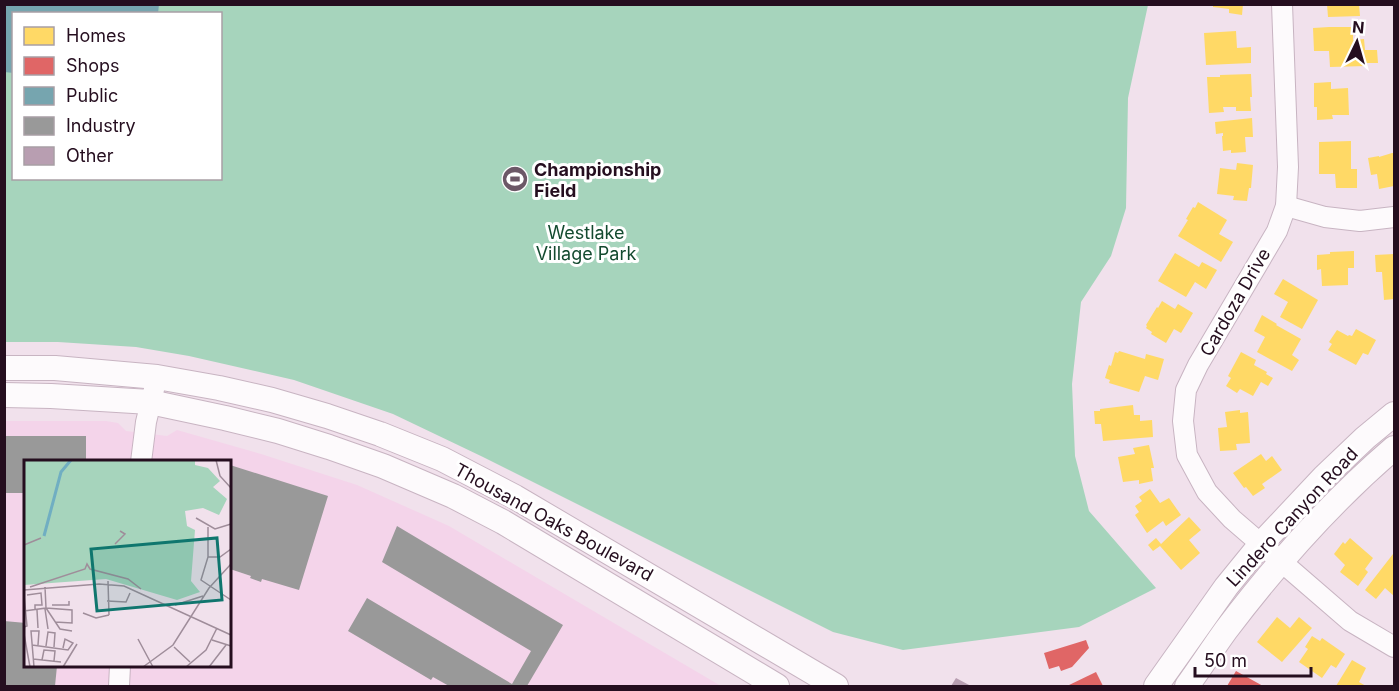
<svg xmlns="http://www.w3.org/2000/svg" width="1399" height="691" viewBox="0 0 1399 691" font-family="Inter,sans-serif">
	<rect width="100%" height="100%" fill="#f1e1ec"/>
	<path fill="#f4d4ea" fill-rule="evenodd" d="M5,421H106L118,423L126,431L167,436L177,430L261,454L357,485L449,526L721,686H5ZM26,462H230V666H26Z"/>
	<path fill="#a6d4bc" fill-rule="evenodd" d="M5,5H1148L1128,98L1126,208L1111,256L1081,302L1072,384L1075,456L1089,511L1156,588L1079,627L903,650L833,632L483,457L393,414L294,380L189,356L136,347L58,342H5ZM14,14H220V178H14Z"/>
	<g fill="#ffd966">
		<polygon points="1213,4 1243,4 1242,15 1229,13 1229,9 1213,7"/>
		<polygon points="1327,4 1359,4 1360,16 1328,17"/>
		<polygon points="1329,27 1353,27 1353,40 1364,39 1365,50 1377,50 1378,63 1366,63 1366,66 1330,67 1329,51 1314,51 1313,28"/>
		<polygon points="1236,31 1237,48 1251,47 1251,63 1206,65 1204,33"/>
		<polygon points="1251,74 1252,97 1250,97 1251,111 1236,111 1236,107 1223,107 1224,112 1209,113 1207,77 1220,77 1220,75"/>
		<polygon points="1331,82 1331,89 1348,88 1349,115 1332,115 1333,119 1317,120 1317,107 1314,107 1314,83"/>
		<polygon points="1252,118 1253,137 1245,137 1246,152 1231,153 1231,150 1223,151 1222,136 1223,136 1223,133 1216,134 1215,122"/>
		<polygon points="1351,141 1351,169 1357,169 1357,188 1336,188 1335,174 1319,174 1319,142"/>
		<polygon points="1392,153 1394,153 1394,186 1379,189 1377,174 1371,175 1368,158 1379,156 1379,157"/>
		<polygon points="1237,163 1253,165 1251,188 1249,188 1247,201 1233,200 1234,196 1217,194 1220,168 1236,170"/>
		<polygon points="1198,202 1227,220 1219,234 1233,242 1221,262 1178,236 1188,220 1186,219 1193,207 1195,208"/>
		<polygon points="1354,251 1354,268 1348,268 1348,285 1322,286 1321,269 1317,270 1317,255 1330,254 1330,252"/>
		<polygon points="1175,253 1199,267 1202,262 1217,270 1206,289 1195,282 1186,297 1158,281"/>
		<polygon points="1394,254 1394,299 1384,300 1382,272 1376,272 1375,255"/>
		<polygon points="1283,279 1318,300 1302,329 1280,317 1288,302 1274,294"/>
		<polygon points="1162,301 1175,309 1178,304 1193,313 1181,333 1174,329 1166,343 1151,334 1152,332 1146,328 1147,326 1146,325 1157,307 1158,308"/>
		<polygon points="1262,315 1277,324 1276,325 1301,339 1292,355 1299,360 1292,371 1257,352 1265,337 1254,331"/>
		<polygon points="1356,329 1376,340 1368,355 1363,353 1356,365 1328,350 1332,344 1329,342 1337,330 1348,336 1349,335 1352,336"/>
		<polygon points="1119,351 1145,359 1146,354 1164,359 1158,380 1145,376 1139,392 1109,383 1110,380 1105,378 1109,365 1111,366 1115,352 1118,353"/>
		<polygon points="1241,352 1256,360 1254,365 1267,372 1266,374 1273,378 1268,386 1261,382 1253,396 1240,389 1237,393 1226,386 1231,378 1228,376"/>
		<polygon points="1133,405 1134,415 1140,415 1140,421 1152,420 1153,437 1103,441 1101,424 1095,424 1094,411 1100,411 1100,409"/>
		<polygon points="1240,410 1240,413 1248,412 1250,443 1236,444 1237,450 1220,451 1218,428 1227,427 1225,412"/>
		<polygon points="1149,445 1154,468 1151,468 1153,481 1139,484 1139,480 1123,482 1118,457 1135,454 1133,448"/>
		<polygon points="1261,454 1266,461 1272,456 1282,470 1262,484 1265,488 1253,496 1246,487 1244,488 1233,473"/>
		<polygon points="1150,489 1160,503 1169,498 1181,515 1166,526 1163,521 1147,533 1135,515 1139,512 1135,506 1142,501 1139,497"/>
		<polygon points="1189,517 1201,530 1189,540 1200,553 1181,570 1160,546 1153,551 1148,545 1156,538 1161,544"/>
		<polygon points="1350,538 1373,558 1365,569 1368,572 1358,586 1340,572 1345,565 1334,554 1343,542 1345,544"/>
		<polygon points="1393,554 1394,556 1394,596 1385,588 1376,599 1365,590"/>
		<polygon points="1277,617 1290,628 1299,617 1312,628 1282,662 1257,642"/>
		<polygon points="1312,636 1320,641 1322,638 1345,654 1336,668 1331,665 1322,678 1299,662 1308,649 1305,647"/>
		<polygon points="1352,660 1366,668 1359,682 1366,686 1336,686"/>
	</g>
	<g fill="#e06666">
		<polygon points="1086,640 1089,648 1072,667 1061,671 1059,666 1049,669 1044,653"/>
		<polygon points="1236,671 1263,686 1227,686"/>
		<polygon points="1096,672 1103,686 1067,686"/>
	</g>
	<polygon fill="#76a5af" points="4,4 159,4 158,14 14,14 14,73 4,72"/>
	<g fill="#999">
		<polygon points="4,436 86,436 86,460 84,462 26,462 26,493 4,493"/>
		<polygon points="230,465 328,496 299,590 262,579 261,582 250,578 251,576 230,569"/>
		<polygon points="397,526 563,625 527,686 449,686 433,677 431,680 348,631 367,598 512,684 531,651 382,562"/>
		<polygon points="4,621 26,623 26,666 57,666 55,686 4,686"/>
	</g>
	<polygon fill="#b89eb1" points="956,678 971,686 951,686"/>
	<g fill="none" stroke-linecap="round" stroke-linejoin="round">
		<g stroke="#c8b4c2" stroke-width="22">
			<g id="minor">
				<polyline points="1282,4 1288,167 1286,206 1277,231 1198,365 1186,390 1183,421 1187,455 1207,492 1232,519 1350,621 1394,647"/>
				<polyline points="1286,206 1325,217 1360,221 1394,217"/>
				<polyline points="141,462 146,422 157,377"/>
				<polyline points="119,686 120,666"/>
			</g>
		</g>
		<g stroke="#c8b4c2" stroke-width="26">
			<g id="major">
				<polyline points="4,368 55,368 157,377 219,388 272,400 327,416 380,434 442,459 515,497 836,686"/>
				<polyline points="4,395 51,396 150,402 225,418 278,431 329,447 383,466 453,496 503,522 777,686"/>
				<polyline points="1156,686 1226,587 1261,544 1324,477 1365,438 1394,414"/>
				<path d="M1187,686C1200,668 1213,648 1226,630C1276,564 1332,501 1394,448"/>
			</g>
		</g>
		<use href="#minor" stroke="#fdfafc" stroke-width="20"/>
		<use href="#major" stroke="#fdfafc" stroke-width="24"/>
	</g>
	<defs>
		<g id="stadium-disc" transform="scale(1.35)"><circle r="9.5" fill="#6c5867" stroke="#fff"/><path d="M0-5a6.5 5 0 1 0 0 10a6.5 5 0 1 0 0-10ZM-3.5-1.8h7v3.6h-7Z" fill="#fff"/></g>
	</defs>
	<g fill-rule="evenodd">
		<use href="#stadium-disc" x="515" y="179"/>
	</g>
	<g text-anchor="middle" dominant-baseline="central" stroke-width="6" stroke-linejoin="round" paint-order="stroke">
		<g font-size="18" font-weight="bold" fill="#250e1f" stroke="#fff" text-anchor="start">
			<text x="534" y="169">Championship<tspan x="534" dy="21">Field</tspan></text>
		</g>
		<g font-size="18" fill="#134a2f" stroke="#fff">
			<text x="586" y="232">Westlake<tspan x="586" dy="21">Village Park</tspan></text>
		</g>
		<g font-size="18" fill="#250e1f" stroke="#fff">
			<text transform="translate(1235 302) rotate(-60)">Cardoza Drive</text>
			<text transform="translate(1292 517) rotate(-47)">Lindero Canyon Road</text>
			<text transform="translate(554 522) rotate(29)">Thousand Oaks Boulevard</text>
		</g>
	</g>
	<g transform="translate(24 460)">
		<rect width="207" height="207" fill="#f1e1ec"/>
		<path d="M0,0H171V5L184,8L196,21L189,27L203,39L195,55L179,48L161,51L163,66L171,70L167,121L176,132L153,140L82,119L0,125Z" fill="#a6d4bc"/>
		<path fill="none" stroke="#70aec2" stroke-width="3" d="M20,76L37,12L47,0"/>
		<path fill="none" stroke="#9f8d9a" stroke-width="1.5" d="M192,0L196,16L207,28M172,58L191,69L207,64M184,67V97L177,120L207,140M91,84L101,74L96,71M0,85L17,78M184,97H196L207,89M84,121L85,155M6,127L61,109L63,104L66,109L104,119L117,129M0,130L75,124L100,126L207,175M3,135L17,133L18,145H11V150M83,141L102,142L106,133M28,145H45V141M151,145L179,136M22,148L48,150V163L31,162M22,148L36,169L48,171M21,149L24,169M13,150L14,168M0,151L22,148L21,127M59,153L72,158L85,155M0,167L3,166L0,135M0,174L6,207M114,179L129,207M188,180L207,186M8,185L44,190L49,183L41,179L39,188M22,186L24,172L31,173L30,187M150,187L166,202M9,199L37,202M18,200L20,190L31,191L30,201M10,207L7,171H15L14,185M39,207L53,184M119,207L149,185L185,128L207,104M162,207L182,190L193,168M185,207L202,185"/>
		<path fill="#0f766e" fill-opacity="0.15" stroke="#0f766e" stroke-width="3" d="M193,78L198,140L73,151L67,89Z"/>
		<rect width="207" height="207" fill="none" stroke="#250e1f" stroke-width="3"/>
	</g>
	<rect width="1399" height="691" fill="none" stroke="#250e1f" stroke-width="12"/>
	<rect x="12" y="12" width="210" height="168" fill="#ffffff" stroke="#a89fa5" stroke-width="1.5"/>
	<rect x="24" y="27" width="30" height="18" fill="#ffd966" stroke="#a89fa5" stroke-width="1.5"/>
	<text x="66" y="42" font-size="18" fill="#250e1f">Homes</text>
	<rect x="24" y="57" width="30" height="18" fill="#e06666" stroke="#a89fa5" stroke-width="1.5"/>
	<text x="66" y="72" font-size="18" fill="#250e1f">Shops</text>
	<rect x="24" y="87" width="30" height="18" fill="#76a5af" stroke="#a89fa5" stroke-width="1.5"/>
	<text x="66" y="102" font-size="18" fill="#250e1f">Public</text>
	<rect x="24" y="117" width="30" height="18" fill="#999999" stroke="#a89fa5" stroke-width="1.5"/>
	<text x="66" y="132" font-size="18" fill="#250e1f">Industry</text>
	<rect x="24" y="147" width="30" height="18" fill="#b89eb1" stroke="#a89fa5" stroke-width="1.5"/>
	<text x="66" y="162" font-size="18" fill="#250e1f">Other</text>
	<g transform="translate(1357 42) rotate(5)" stroke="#ffffff" stroke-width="4.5" paint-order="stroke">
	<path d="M0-4.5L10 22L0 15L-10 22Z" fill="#250e1f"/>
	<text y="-9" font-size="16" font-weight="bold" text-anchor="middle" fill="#250e1f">N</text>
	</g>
	<path d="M1195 667v9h116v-9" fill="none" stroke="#250e1f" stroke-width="3"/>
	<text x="1204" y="667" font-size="18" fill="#250e1f" stroke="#ffffff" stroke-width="4.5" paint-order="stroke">50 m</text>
</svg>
